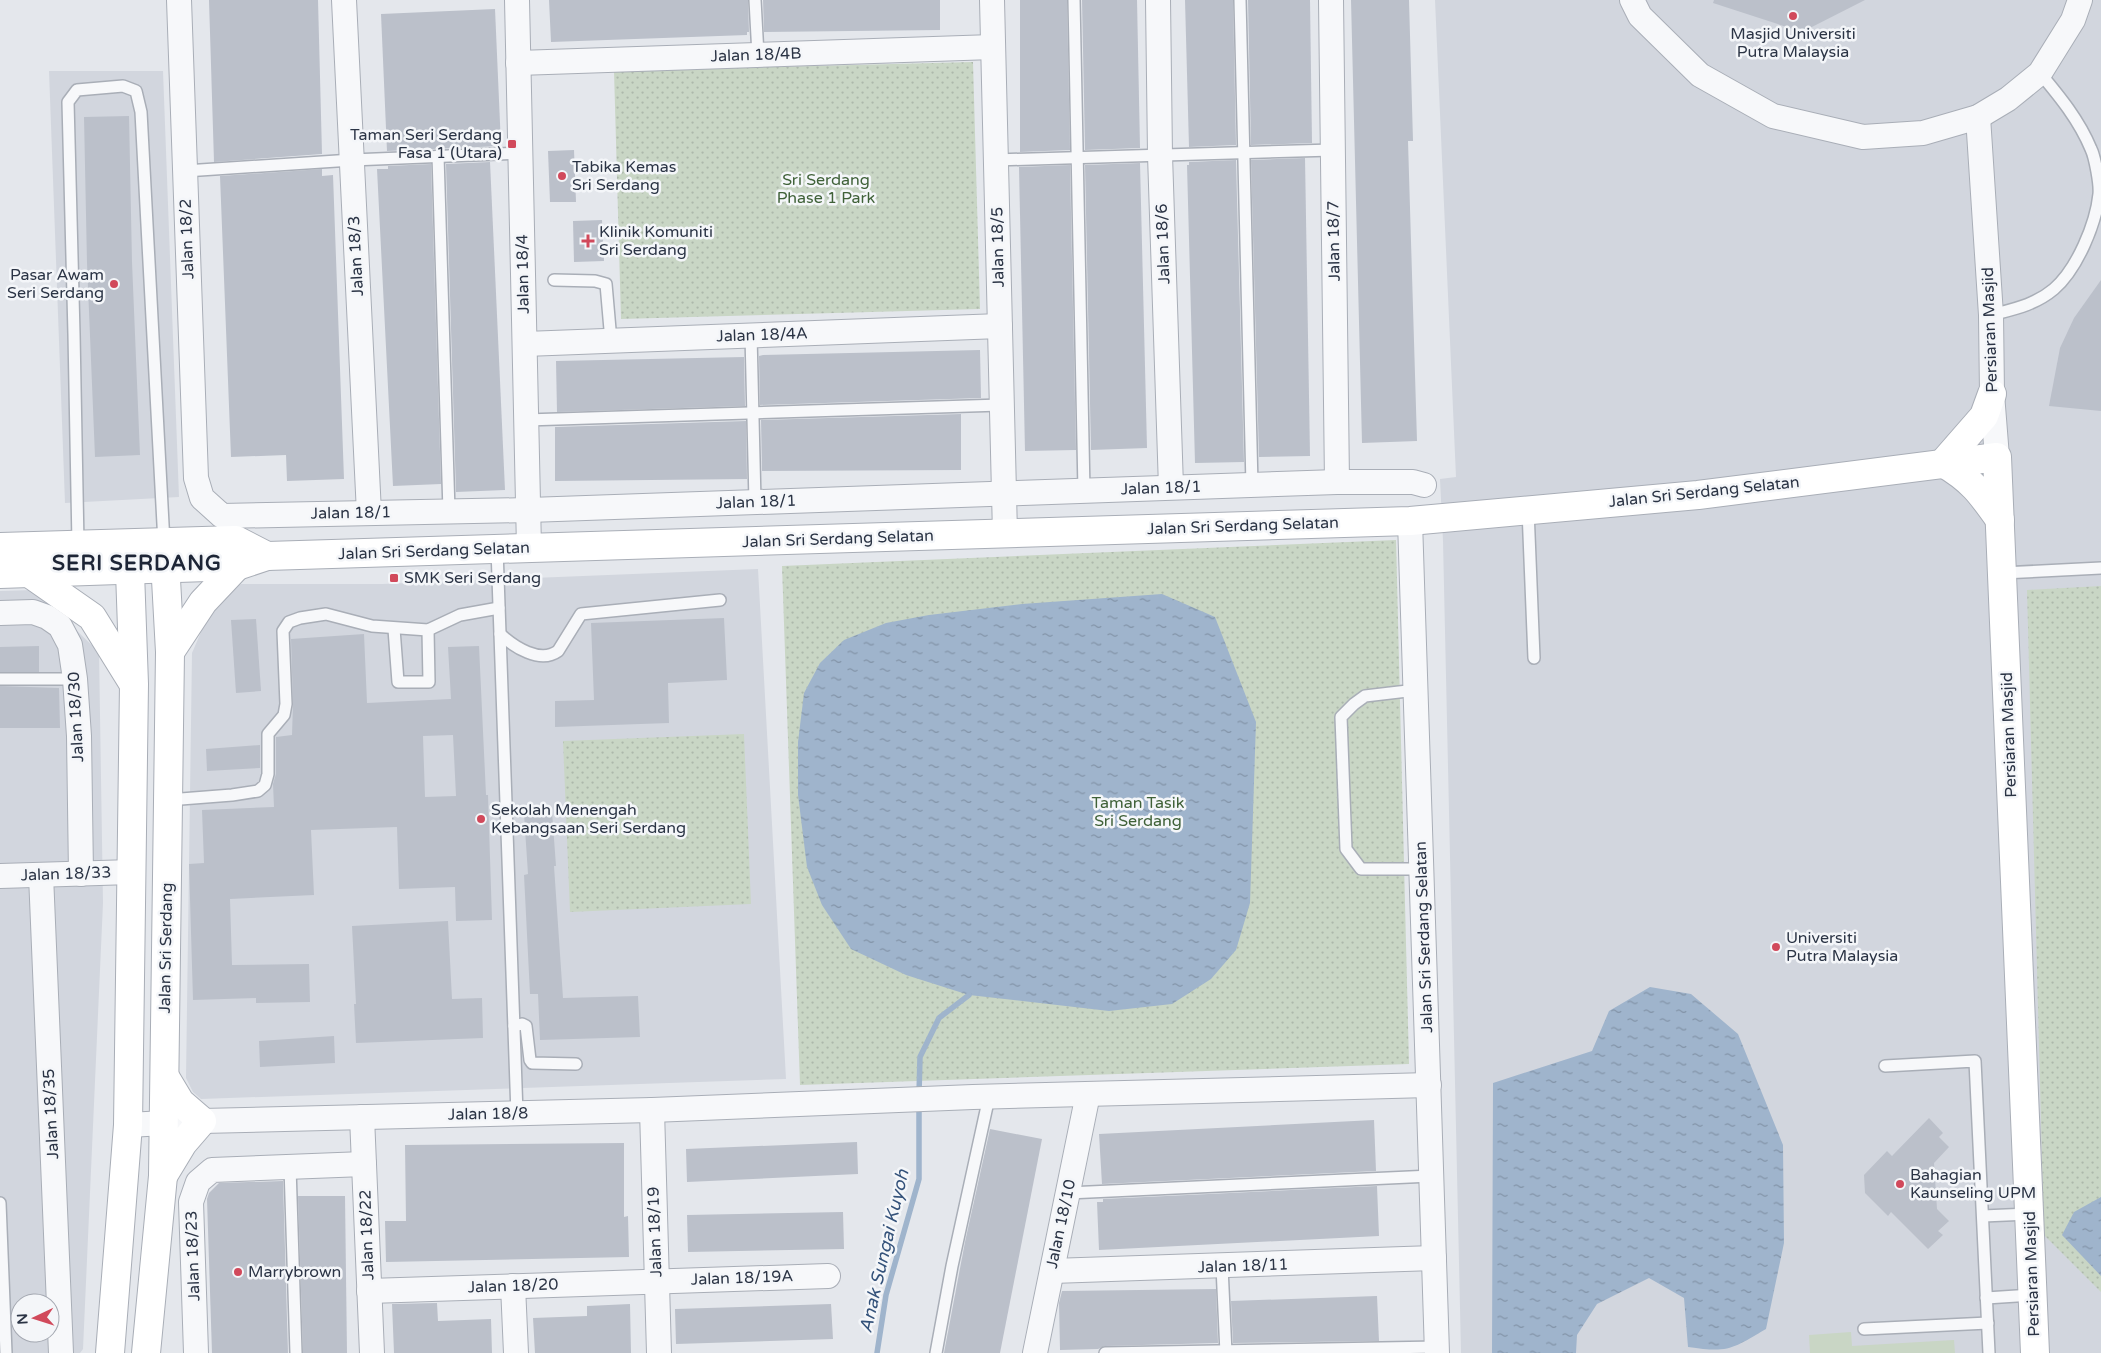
<svg xmlns="http://www.w3.org/2000/svg" width="2101" height="1353" viewBox="0 0 2101 1353" font-family="'Varela Round',sans-serif">
	<defs>
		<pattern id="park-dots" width="8" height="8" patternUnits="userSpaceOnUse" patternTransform="scale(1.25)"><rect width="8" height="8" fill="#c9d6c5"/><path d="M2 2h.1M6 6h.1" fill="none" stroke="#adb8ab" stroke-width="1.8" stroke-linecap="round"/></pattern>
		<pattern id="water-ripples" width="26" height="14" patternUnits="userSpaceOnUse" patternTransform="scale(1.25)"><rect width="26" height="14" fill="#9fb4cc"/><path d="M2 4q2-2 4 0t4 0M15 11q2-2 4 0t4 0" fill="none" stroke="#8293a7"/></pattern>
	</defs>
	<rect width="100%" height="100%" fill="#e4e7ec"/>
	<g fill="#d2d6de" fill-rule="evenodd">
		<polygon points="1435,0 2101,0 2101,1353 1461,1353 1443,541 1440,479 1456,477"/>
		<polygon points="49,71 163,71 179,497 65,503"/>
		<polygon points="758,569 786,1079 201,1099 193,1092 186,1078 192,653 207,618 225,594 241,584 382,584"/>
		<path d="M34,590L99,652L103,903L83,1349L80,1353H0V591ZM20,1303H50V1333H20Z"/>
	</g>
	<g fill="url(#park-dots)">
		<polygon points="973,62 980,309 621,319 614,71"/>
		<polygon points="1396,540 1409,1064 800,1085 782,566"/>
		<polygon points="2101,586 2101,1292 2044,1235 2027,590"/>
		<polygon points="744,734 751,904 570,912 563,741"/>
	</g>
	<polygon fill="#c9d6c5" points="1851,1332 1852,1346 1954,1340 1955,1353 1810,1353 1809,1335"/>
	<g fill="url(#water-ripples)">
		<polygon points="1162,594 1215,617 1256,722 1250,903 1236,950 1211,979 1172,1004 1109,1011 969,995 906,975 851,949 822,905 807,867 798,795 798,742 804,693 820,663 844,640 886,623 929,615 1022,604"/>
		<path d="M1650,987L1691,994L1738,1034L1783,1145L1784,1243L1766,1329C1732,1349 1729,1353 1688,1347L1684,1298L1649,1278L1597,1304L1577,1335L1576,1353H1492L1493,1083L1592,1051L1609,1011Z"/>
		<polygon points="2101,1197 2101,1276 2062,1235 2074,1212"/>
	</g>
	<g fill="none" stroke-linecap="round" stroke-linejoin="round">
		<g stroke="#9fb4cc" stroke-width="5.5">
			<polyline points="919,1094 920,1057 939,1018 969,995"/>
			<polyline points="877,1353 886,1295 919,1179 919,1105"/>
		</g>
	</g>
	<g fill="#bbc0ca" fill-rule="evenodd">
		<polygon points="209,0 318,0 322,154 214,162"/>
		<polygon points="549,0 748,0 749,32 747,32 747,35 551,42"/>
		<polygon points="763,0 940,0 940,30 764,32"/>
		<polygon points="1020,0 1067,0 1070,150 1020,152"/>
		<polygon points="1082,0 1137,0 1140,148 1085,150"/>
		<polygon points="1185,0 1233,0 1236,145 1189,147"/>
		<polygon points="1248,0 1310,0 1312,143 1251,145"/>
		<polygon points="1351,0 1409,0 1413,141 1408,141 1417,441 1362,443"/>
		<polygon points="1714,0 1865,0 1802,32 1713,3"/>
		<polygon points="495,9 501,146 387,151 381,14"/>
		<polygon points="129,116 132,262 140,455 95,457 87,263 84,117"/>
		<polygon points="574,150 576,202 550,202 548,151"/>
		<polygon points="1305,158 1310,456 1259,457 1251,160"/>
		<polygon points="1236,160 1244,462 1195,463 1187,165 1189,165 1189,162"/>
		<polygon points="490,162 505,490 456,492 446,164"/>
		<polygon points="1140,163 1147,448 1091,450 1085,165"/>
		<polygon points="431,164 441,484 393,486 377,169 388,169 388,166"/>
		<polygon points="1070,165 1076,450 1025,451 1019,167"/>
		<polygon points="322,169 322,176 333,175 344,479 287,481 286,455 231,457 220,176"/>
		<polygon points="602,220 604,261 574,262 573,221"/>
		<polygon points="2101,280 2101,411 2049,406 2060,348 2074,318"/>
		<polygon points="980,350 981,398 760,405 759,356 763,355"/>
		<polygon points="744,357 745,406 557,412 556,361"/>
		<polygon points="961,414 961,470 762,471 761,420"/>
		<polygon points="746,421 747,479 555,481 555,427"/>
		<polygon points="724,618 727,680 668,683 669,723 555,727 555,701 594,700 591,623"/>
		<polygon points="256,619 261,691 236,693 231,620"/>
		<path d="M364,634L367,703L451,699L448,647L479,646L486,795H488L492,920L456,921L455,887L399,889L397,827L311,830L314,895L230,899L232,965L309,964L310,1002L256,1003V998L193,1000L189,864L204,863L202,810L274,807L273,784L276,774V737L292,735L293,704L291,639ZM453,735L456,796L425,797L423,736Z"/>
		<polygon points="39,646 39,672 0,672 0,647"/>
		<polygon points="0,686 59,688 60,728 0,728"/>
		<polygon points="260,745 260,768 207,771 206,749"/>
		<polygon points="552,812 556,866 554,866 563,998 638,996 640,1037 540,1040 538,994 530,994 524,875 528,874 524,814"/>
		<polygon points="448,921 452,999 482,998 483,1038 356,1043 354,1004 356,1004 352,926"/>
		<polygon points="334,1036 335,1063 260,1067 259,1041"/>
		<polygon points="1929,1118 1943,1133 1939,1137 1949,1147 1934,1163 1937,1209 1949,1221 1938,1231 1943,1235 1928,1249 1891,1212 1888,1216 1865,1193 1864,1175 1887,1151 1892,1156"/>
		<polygon points="1374,1120 1376,1171 1102,1184 1099,1134"/>
		<polygon points="990,1129 1042,1139 1000,1353 944,1353 965,1242"/>
		<polygon points="857,1142 858,1174 687,1182 686,1149"/>
		<polygon points="624,1143 624,1217 628,1216 629,1257 386,1262 385,1221 406,1221 405,1145"/>
		<polygon points="283,1181 288,1353 212,1353 207,1199 209,1193 219,1183"/>
		<polygon points="1377,1186 1379,1236 1099,1250 1097,1202 1103,1202 1103,1199"/>
		<polygon points="298,1196 345,1196 347,1353 303,1353"/>
		<polygon points="843,1212 844,1249 688,1252 687,1215"/>
		<polygon points="1216,1289 1218,1343 1105,1346 1098,1349 1060,1350 1059,1303 1062,1291"/>
		<polygon points="1377,1296 1379,1341 1233,1343 1231,1301"/>
		<polygon points="437,1303 438,1321 491,1319 492,1353 394,1353 392,1304"/>
		<polygon points="630,1304 631,1353 535,1353 533,1318 587,1316 587,1306"/>
		<polygon points="831,1304 833,1339 676,1344 675,1309"/>
	</g>
	<g fill="none" stroke-linecap="round" stroke-linejoin="round">
		<g stroke="#a9aeb7" stroke-width="14">
			<g id="lane">
				<polyline points="755,0 758,55"/>
				<polyline points="1074,0 1084,491"/>
				<polyline points="1240,0 1252,485"/>
				<polyline points="438,156 449,511"/>
				<polyline points="995,160 1333,150"/>
				<polyline points="185,171 352,160 520,153"/>
				<polyline points="554,280 595,281 606,284 611,341"/>
				<path d="M1991,315C2014,309 2035,305 2054,289C2077,269 2096,224 2099,194C2100,185 2095,157 2091,149C2079,120 2060,97 2040,73"/>
				<polyline points="751,335 755,502"/>
				<polyline points="526,420 1001,405"/>
				<polyline points="1528,510 1534,658"/>
				<polyline points="78,544 74,334 68,102 77,90 123,86 136,91 141,112 164,543"/>
				<polyline points="497,549 517,1114"/>
				<polyline points="2002,573 2101,568"/>
				<polyline points="394,629 398,682 429,682 428,630"/>
				<path d="M500,634C514,647 540,664 558,651L581,614L720,600"/>
				<polyline points="0,679 75,679"/>
				<polyline points="1416,690 1365,696 1354,704 1341,717 1346,849 1361,869 1421,869"/>
				<polyline points="168,800 232,795 258,791 265,785 268,774 268,734 284,715 286,704 283,631 289,622 300,618 326,614 372,626 428,630 460,615 499,608"/>
				<polyline points="514,1026 522,1024 526,1026 530,1060 532,1063 576,1064"/>
				<polyline points="1885,1066 1975,1061 1989,1353"/>
				<polyline points="290,1167 296,1353"/>
				<polyline points="1068,1193 1431,1176"/>
				<polyline points="0,1203 6,1353"/>
				<polyline points="1983,1216 2029,1214"/>
				<polyline points="1222,1267 1226,1353"/>
				<polyline points="1986,1298 2032,1295"/>
				<polyline points="1864,1329 1988,1323"/>
				<polyline points="936,1353 952,1266 989,1097"/>
				<polyline points="1105,1353 1437,1347"/>
			</g>
		</g>
		<g stroke="#a9aeb7" stroke-width="26">
			<g id="street">
				<polyline points="179,0 196,478 202,498 222,516 529,510 1337,482 1413,482 1424,485"/>
				<polyline points="344,0 369,513"/>
				<polyline points="517,0 529,548"/>
				<polyline points="992,0 1005,534"/>
				<polyline points="1158,0 1160,155 1171,487"/>
				<polyline points="1331,0 1337,482"/>
				<polyline points="1632,0 1640,16 1700,75 1773,116 1863,137 1923,133 1978,117 2008,99 2040,73 2073,20 2080,0"/>
				<polyline points="518,63 993,47"/>
				<polyline points="1978,117 1991,315 1992,394 1997,457"/>
				<polyline points="525,344 1000,326"/>
				<polyline points="1410,521 1437,1353"/>
				<polyline points="0,613 33,612 47,617 60,626 70,645 75,679 79,736 81,874"/>
				<polyline points="41,875 61,1353"/>
				<polyline points="0,876 132,872"/>
				<polyline points="652,1110 659,1353"/>
				<polyline points="362,1117 372,1353"/>
				<polyline points="128,1125 202,1121 652,1110 973,1097 1429,1085"/>
				<polyline points="1052,1271 1434,1258"/>
				<polyline points="513,1286 516,1353"/>
				<polyline points="369,1291 828,1276"/>
				<polyline points="196,1353 191,1202 198,1182 212,1170 364,1164"/>
				<polyline points="1035,1353 1088,1094"/>
			</g>
		</g>
		<g stroke="#a9aeb7" stroke-width="30">
			<g id="secondary">
				<polyline points="1943,463 1984,416 1992,394"/>
				<path d="M1943,463C1972,480 1981,493 2000,520"/>
				<polyline points="0,547 236,540 267,556"/>
				<polyline points="29,573 92,617 133,683"/>
				<polyline points="0,574 237,566 267,556 1410,521 1698,495 1997,457 2035,1353"/>
				<polyline points="170,652 203,602 237,566"/>
				<polyline points="163,1176 183,1143 202,1121 180,1102 165,1077"/>
				<polyline points="110,1353 128,1125 134,684 129,544"/>
				<polyline points="146,1353 163,1176 170,652 164,543"/>
			</g>
		</g>
		<use href="#lane" stroke="#f7f8fa" stroke-width="11"/>
		<use href="#street" stroke="#f7f8fa" stroke-width="24"/>
		<use href="#secondary" stroke="#fff" stroke-width="28"/>
	</g>
	<g fill="#d1495b" stroke="#f4f6f9" stroke-width="2">
		<circle cx="1793" cy="16" r="5"/>
		<rect x="507" y="139" width="10" height="10" rx="2.5"/>
		<circle cx="562" cy="176" r="5"/>
		<path d="M585.5 233.5h5v5h5v5h-5v5h-5v-5h-5v-5h5z"/>
		<circle cx="114" cy="284" r="5"/>
		<rect x="389" y="573" width="10" height="10" rx="2.5"/>
		<circle cx="481" cy="819" r="5"/>
		<circle cx="1776" cy="947" r="5"/>
		<circle cx="1900" cy="1184" r="5"/>
		<circle cx="238" cy="1272" r="5"/>
	</g>
	<g text-anchor="middle" dominant-baseline="central" stroke-width="5" stroke-linejoin="round" paint-order="stroke">
		<g font-size="16" fill="#2b3445" stroke="#f4f6f9" text-anchor="start">
			<text x="1793" y="34" text-anchor="middle">Masjid Universiti<tspan x="1793" dy="18">Putra Malaysia</tspan></text>
			<text x="502" y="135" text-anchor="end">Taman Seri Serdang<tspan x="502" dy="18">Fasa 1 (Utara)</tspan></text>
			<text x="572" y="167">Tabika Kemas<tspan x="572" dy="18">Sri Serdang</tspan></text>
			<text x="599" y="232">Klinik Komuniti<tspan x="599" dy="18">Sri Serdang</tspan></text>
			<text x="104" y="275" text-anchor="end">Pasar Awam<tspan x="104" dy="18">Seri Serdang</tspan></text>
			<text x="404" y="578">SMK Seri Serdang</text>
			<text x="491" y="810">Sekolah Menengah<tspan x="491" dy="18">Kebangsaan Seri Serdang</tspan></text>
			<text x="1786" y="938">Universiti<tspan x="1786" dy="18">Putra Malaysia</tspan></text>
			<text x="1910" y="1175">Bahagian<tspan x="1910" dy="18">Kaunseling UPM</tspan></text>
			<text x="248" y="1272">Marrybrown</text>
		</g>
		<g font-size="16" fill="#2b3445" stroke="#f4f6f9">
			<text transform="translate(756 55) rotate(-2)">Jalan 18/4B</text>
			<text transform="translate(187 239) rotate(-92)">Jalan 18/2</text>
			<text transform="translate(1334 241) rotate(-91)">Jalan 18/7</text>
			<text transform="translate(1163 244) rotate(-92)">Jalan 18/6</text>
			<text transform="translate(998 247) rotate(-91)">Jalan 18/5</text>
			<text transform="translate(356 256) rotate(-93)">Jalan 18/3</text>
			<text transform="translate(523 274) rotate(-91)">Jalan 18/4</text>
			<text transform="translate(1990 330) rotate(-92)">Persiaran Masjid</text>
			<text transform="translate(762 335) rotate(-2)">Jalan 18/4A</text>
			<text transform="translate(1161 488) rotate(-2)">Jalan 18/1</text>
			<text transform="translate(1704 492) rotate(-6)">Jalan Sri Serdang Selatan</text>
			<text transform="translate(756 502) rotate(-2)">Jalan 18/1</text>
			<text transform="translate(351 513) rotate(-1)">Jalan 18/1</text>
			<text transform="translate(1243 526) rotate(-2)">Jalan Sri Serdang Selatan</text>
			<text transform="translate(838 539) rotate(-2)">Jalan Sri Serdang Selatan</text>
			<text transform="translate(434 551) rotate(-2)">Jalan Sri Serdang Selatan</text>
			<text transform="translate(76 717) rotate(-93)">Jalan 18/30</text>
			<text transform="translate(2009 735) rotate(-92)">Persiaran Masjid</text>
			<text transform="translate(66 874) rotate(-2)">Jalan 18/33</text>
			<text transform="translate(1424 937) rotate(-92)">Jalan Sri Serdang Selatan</text>
			<text transform="translate(166 948) rotate(-89)">Jalan Sri Serdang</text>
			<text transform="translate(51 1114) rotate(-93)">Jalan 18/35</text>
			<text transform="translate(488 1114) rotate(-1)">Jalan 18/8</text>
			<text transform="translate(1061 1224) rotate(-78)">Jalan 18/10</text>
			<text transform="translate(655 1232) rotate(-92)">Jalan 18/19</text>
			<text transform="translate(367 1235) rotate(-92)">Jalan 18/22</text>
			<text transform="translate(193 1256) rotate(-92)">Jalan 18/23</text>
			<text transform="translate(1243 1266) rotate(-2)">Jalan 18/11</text>
			<text transform="translate(2032 1274) rotate(-92)">Persiaran Masjid</text>
			<text transform="translate(742 1278) rotate(-2)">Jalan 18/19A</text>
			<text transform="translate(513 1286) rotate(-2)">Jalan 18/20</text>
		</g>
		<g font-size="16" fill="#3f6138" stroke="#f4f6f9">
			<text x="826" y="180">Sri Serdang<tspan x="826" dy="18">Phase 1 Park</tspan></text>
			<text x="1138" y="803">Taman Tasik<tspan x="1138" dy="18">Sri Serdang</tspan></text>
		</g>
		<g font-size="18" font-style="italic" fill="#34527a" stroke="#f4f6f9">
			<text transform="translate(884 1251) rotate(-77)">Anak Sungai Kuyoh</text>
		</g>
		<g font-size="21" font-weight="bold" letter-spacing="1" fill="#1d2536" stroke="#f4f6f9">
			<text x="137" y="563">SERI SERDANG</text>
		</g>
	</g>
	<g transform="translate(35 1318) rotate(266)"><circle r="24" fill="#f4f6f9" stroke="#a4a8b1"/>
	<path d="M0-4L9 19L0 12L-9 19Z" fill="#d1495b"/>
	<text y="-8" font-size="14" font-weight="bold" text-anchor="middle" fill="#2b3445">N</text>
	</g>
</svg>
